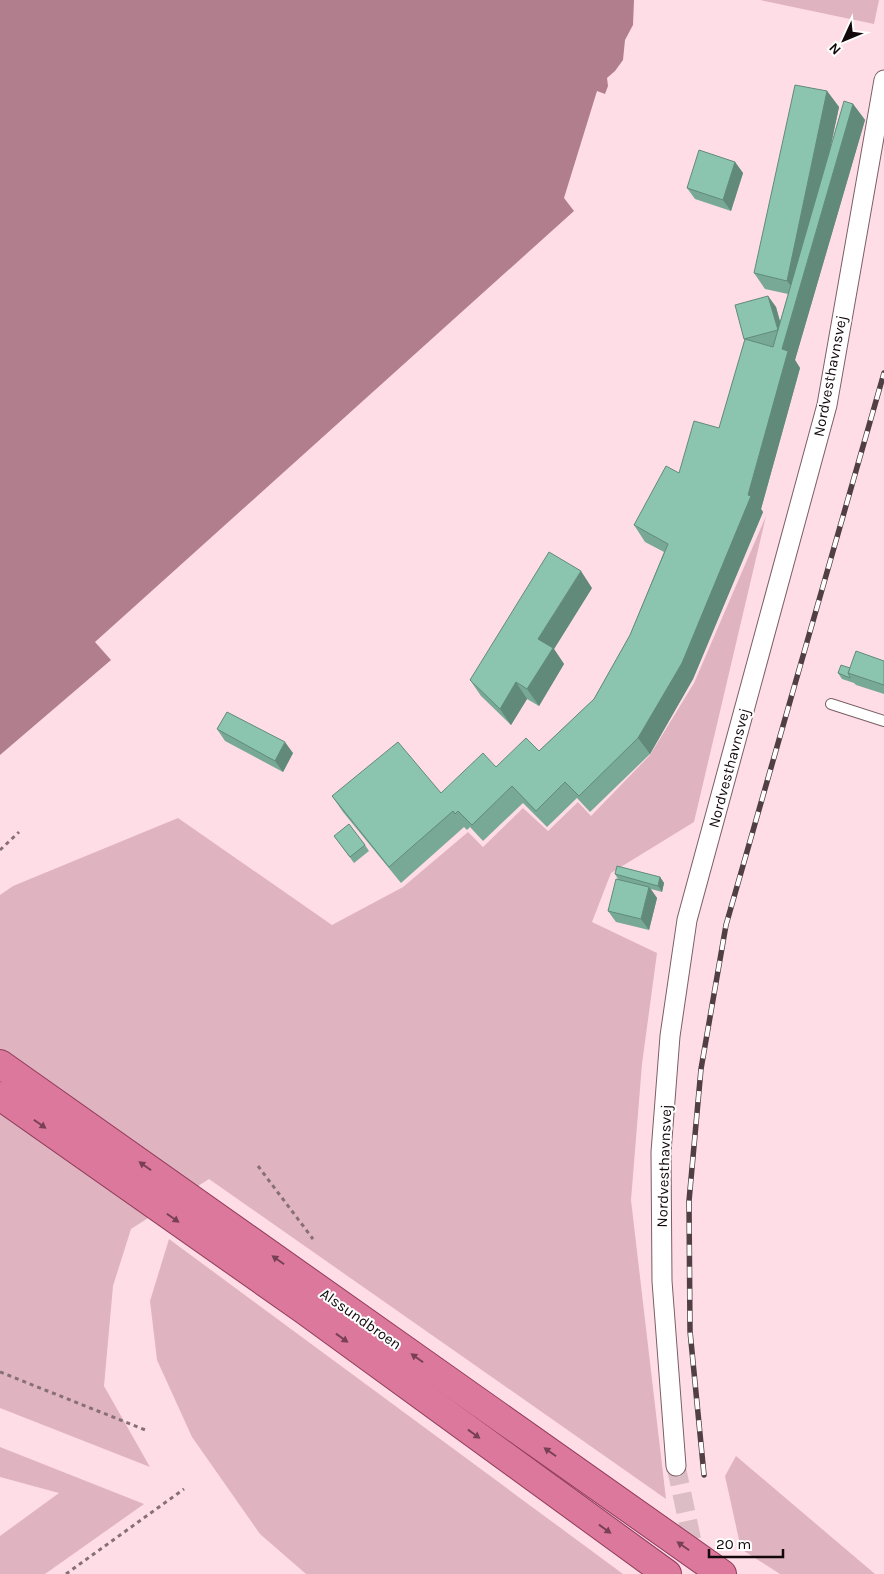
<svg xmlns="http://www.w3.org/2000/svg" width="884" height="1574" viewBox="0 0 884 1574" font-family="Karla,sans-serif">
	<rect width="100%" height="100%" fill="#ffdde6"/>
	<g fill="#e0b3c0">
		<polygon points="760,0 879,0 874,24"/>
		<polygon points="766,516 694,822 611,873 592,922 657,953 642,1064 631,1200 666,1499 209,1179 131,1229 113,1286 104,1386 150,1467 0,1408 0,895 13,886 178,818 332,925 403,887 468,832 483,847 523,808 548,831 578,802 591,816 650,755 694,683"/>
		<polygon points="169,1239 623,1574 306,1574 260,1534 192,1437 157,1360 150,1301"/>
		<polygon points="0,1447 144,1504 45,1574 0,1574 0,1536 59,1493 0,1477"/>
		<polygon points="736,1456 875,1574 780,1574 741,1549 725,1476"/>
	</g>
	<polygon fill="#b17e8d" points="0,0 634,0 633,25 625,40 623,60 615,71 607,78 608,86 605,94 597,91 564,198 574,211 95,642 111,660 0,755"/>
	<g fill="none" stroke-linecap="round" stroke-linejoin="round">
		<polyline stroke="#dcbdc5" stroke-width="19" stroke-dasharray="19 9" stroke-linecap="butt" points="676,1466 696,1560"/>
		<g stroke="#7a5e66" stroke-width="12">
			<polyline id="service" points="831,704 884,721"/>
		</g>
		<g stroke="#7a5e66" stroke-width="21">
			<polyline id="minor" points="676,1466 662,1281 661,1152 670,1036 687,920 827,405 884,80"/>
		</g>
		<g stroke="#903b5a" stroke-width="30">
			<g id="trunk">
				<polyline points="0,1064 722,1574"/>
				<polyline points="0,1096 303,1309 667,1574"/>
			</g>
		</g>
		<g stroke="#867076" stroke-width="3" stroke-dasharray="4 4" stroke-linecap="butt">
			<polyline points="0,850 19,832"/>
			<polyline points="258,1166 313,1239"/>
			<polyline points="0,1372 148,1431"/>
			<polyline points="66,1574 184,1489"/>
		</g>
		<use href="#service" stroke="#fff" stroke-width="10"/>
		<use href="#minor" stroke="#fff" stroke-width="19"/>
		<use href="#trunk" stroke="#dc789c" stroke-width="28"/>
		<g stroke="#504045" stroke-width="5.5">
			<polyline id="rail" points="704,1475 690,1331 689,1201 701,1069 726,925 884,373"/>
		</g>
		<use href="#rail" stroke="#fff" stroke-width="4" stroke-dasharray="11" stroke-linecap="butt"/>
	</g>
	<g fill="#78a997">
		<polygon points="827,91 839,107 829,153 853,104 865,120 795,360 800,368 761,509 763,512 693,679 650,754 590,812 577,798 547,827 523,803 483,841 470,827 467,830 464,827 401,883 343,812 332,796 441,793 496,767 539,751 594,699 630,635 664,552 645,542 634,525 679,473 719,428 745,340 744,339 768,296 776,307 780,322 788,294 765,289 754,273"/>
		<polygon points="735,162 743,173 731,211 695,199 687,188"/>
		<polygon points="592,588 554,649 564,664 539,706 527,699 511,725 481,696 470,680"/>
		<polygon points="884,661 884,694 856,685 854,683 842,679 838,673 850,668"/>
		<polygon points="217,729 293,753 283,772 225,741"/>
		<polygon points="334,836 365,845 369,851 354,863"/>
		<polygon points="615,874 660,877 664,883 662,892 651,889 657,898 649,930 616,922 608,911 618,879"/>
	</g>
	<g fill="#618a7b">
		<polygon points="827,91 839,107 804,274 853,104 865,120 795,360 800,368 761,509 763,512 693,679 650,754 638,738 748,495 782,349 778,330 768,296 776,307 785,339 798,295 787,281"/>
		<polygon points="735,162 743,173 731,211 723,200"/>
		<polygon points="581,571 592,588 554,649 564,664 539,706 527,689 538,639"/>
		<polygon points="516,682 527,699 511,725 500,709"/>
		<polygon points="285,742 293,753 283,772 275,761"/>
		<polygon points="660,877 664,883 662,892 658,886"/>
		<polygon points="649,887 657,898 649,930 641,919"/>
	</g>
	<g fill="#8bc5b0" stroke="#618a7b">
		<polygon points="795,85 827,91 787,281 754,273"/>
		<polygon points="844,101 853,104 782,349 788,351 748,495 751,496 682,663 638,738 579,796 565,782 536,811 512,786 472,825 458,811 455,814 453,811 389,867 332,796 398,742 441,793 483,753 496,767 526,738 539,751 594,699 630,635 668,544 634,525 666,466 679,473 694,421 719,428 745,339 773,347"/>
		<polygon points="699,150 735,162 723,200 687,188"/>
		<polygon points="768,296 778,330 744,339 735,305"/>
		<polygon points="549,552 581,571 538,639 553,648 527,689 516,682 500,709 470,680"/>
		<polygon points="856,651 884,661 884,685 848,673"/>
		<polygon points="841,665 850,668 848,673 850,677 850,678 838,673"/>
		<polygon points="227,712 285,742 275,761 217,729"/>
		<polygon points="349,824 365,845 350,857 334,836"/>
		<polygon points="617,866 660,877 658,886 615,874"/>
		<polygon points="616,879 649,887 641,919 608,911"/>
	</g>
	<defs><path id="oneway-solid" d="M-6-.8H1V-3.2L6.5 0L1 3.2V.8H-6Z" transform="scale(1.25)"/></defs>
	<g fill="#784054">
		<use href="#oneway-solid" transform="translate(40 1124) rotate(35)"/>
		<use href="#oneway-solid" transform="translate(145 1166) rotate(-145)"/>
		<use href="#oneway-solid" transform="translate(173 1218) rotate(35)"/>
		<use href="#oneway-solid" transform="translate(278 1260) rotate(-145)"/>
		<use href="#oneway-solid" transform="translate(342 1338) rotate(36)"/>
		<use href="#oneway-solid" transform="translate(417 1358) rotate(-145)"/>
		<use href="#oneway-solid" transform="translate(474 1434) rotate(36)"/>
		<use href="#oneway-solid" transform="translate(550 1452) rotate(-145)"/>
		<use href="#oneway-solid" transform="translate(605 1529) rotate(36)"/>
		<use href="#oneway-solid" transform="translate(683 1546) rotate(-145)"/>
	</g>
	<g text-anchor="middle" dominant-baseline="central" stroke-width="4" stroke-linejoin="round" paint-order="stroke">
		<g font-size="15" fill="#13090c" stroke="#fff">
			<text transform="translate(830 376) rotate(-79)">Nordvesthavnsvej</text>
			<text transform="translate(729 768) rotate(-75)">Nordvesthavnsvej</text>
			<text transform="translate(664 1166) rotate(-88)">Nordvesthavnsvej</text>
			<text transform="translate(361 1319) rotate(35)">Alssundbroen</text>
		</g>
	</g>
	<g transform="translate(844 40) rotate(226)" stroke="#ffffff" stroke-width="4" paint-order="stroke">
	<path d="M0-4L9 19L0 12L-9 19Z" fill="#13090c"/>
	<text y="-8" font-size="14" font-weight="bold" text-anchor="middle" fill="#13090c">N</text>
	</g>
	<path d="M709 1549v8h74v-8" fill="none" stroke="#13090c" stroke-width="2.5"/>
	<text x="716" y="1549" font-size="15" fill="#13090c" stroke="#ffffff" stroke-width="4" paint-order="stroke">20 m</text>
</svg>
